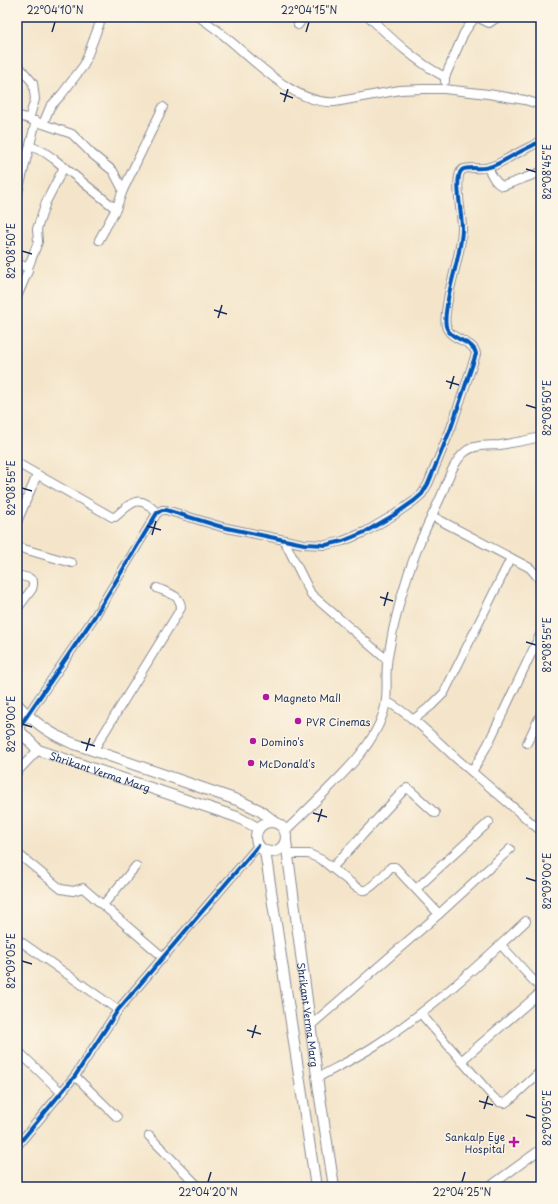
<svg xmlns="http://www.w3.org/2000/svg" width="558" height="1204" viewBox="0 0 558 1204" font-family="'Playpen Sans',sans-serif">
	<rect width="100%" height="100%" fill="#fcf5e5"/>
	<filter id="ink" filterUnits="userSpaceOnUse"><feTurbulence type="fractalNoise" baseFrequency=".025" numOctaves="2"/><feDisplacementMap in="SourceGraphic" scale="8" xChannelSelector="R" yChannelSelector="G"/><feConvolveMatrix kernelMatrix="1 2 1 2 8 2 1 2 1" color-interpolation-filters="sRGB"/></filter>
	<filter id="wash" filterUnits="userSpaceOnUse"><feTurbulence type="fractalNoise" baseFrequency=".012" numOctaves="4" result="noise"/><feDisplacementMap in="SourceGraphic" scale="16" xChannelSelector="R" yChannelSelector="G"/><feGaussianBlur stdDeviation="0.9" result="paint"/><feColorMatrix in="noise" values="0 0 0 0 0 0 0 0 0 0 0 0 0 0 0 0 0 1.4 0 .05"/><feComposite in="paint" operator="in"/></filter>
	<g filter="url(#wash)">
		<rect width="100%" height="100%" fill="#f4e5ca"/>
	</g>
	<g filter="url(#ink)">
		<g fill="none" stroke-linecap="round" stroke-linejoin="round">
			<g stroke="#888a94" stroke-width="10">
				<g id="minor">
					<path d="M199,17C209,24 219,31 228,39C256,62 296,105 335,102L400,90L422,89H444L488,94L525,100L541,105"/>
					<path d="M369,17C393,40 416,62 445,77"/>
					<polyline points="477,17 489,23 498,17"/>
					<polyline points="518,17 529,18 534,17"/>
					<polyline points="298,25 304,17"/>
					<polyline points="17,64 33,83 35,99 29,119"/>
					<polyline points="445,81 445,77 464,33 475,17"/>
					<polyline points="17,115 72,134 92,154 113,171 123,190 163,107"/>
					<polyline points="43,124 50,107 62,94 84,65 102,17"/>
					<polyline points="30,146 44,152 54,159 116,209"/>
					<path d="M488,168C492,175 495,184 503,186L541,172"/>
					<polyline points="17,196 36,121"/>
					<polyline points="99,240 116,209 123,190"/>
					<polyline points="17,263 28,268 28,271 17,297"/>
					<polyline points="28,268 38,242 37,229 46,202 64,167"/>
					<path d="M17,463L112,517H115C132,502 139,493 157,513"/>
					<polyline points="432,516 530,568 541,581"/>
					<polyline points="17,522 37,475"/>
					<polyline points="284,540 311,594 387,660"/>
					<polyline points="17,547 72,563"/>
					<polyline points="17,575 29,578 33,581 33,585 32,589 17,609"/>
					<path d="M386,701C413,716 435,739 457,759C485,783 513,807 541,831"/>
					<polyline points="413,720 432,705 444,693 511,558"/>
					<path d="M18,729L95,616L157,513L162,510H166L222,527L304,544L326,545L343,541L365,532L394,515L414,501L422,494L428,484L451,428L476,354C474,340 450,341 446,326C444,317 447,307 448,299C452,276 461,253 462,230C463,218 453,177 462,170C468,166 482,170 489,167C498,165 506,159 514,155C523,150 532,146 541,141"/>
					<polyline points="527,743 541,714"/>
					<path d="M93,751L181,608C181,595 168,593 157,588"/>
					<polyline points="17,772 38,750"/>
					<polyline points="472,772 488,744 541,633"/>
					<path d="M285,831C300,817 314,803 328,789C350,767 373,744 383,714C390,695 384,676 388,657C394,620 404,582 418,547C425,529 434,512 442,494C447,481 454,461 465,452C474,444 488,446 500,445C513,443 528,440 541,437"/>
					<polyline points="17,853 61,889 73,891 83,888 163,957"/>
					<path d="M288,854H309L322,860L356,887C359,888 362,891 365,890C373,888 385,873 391,867H395L439,914"/>
					<polyline points="332,868 404,790 407,788 411,791 435,813"/>
					<polyline points="416,889 489,822"/>
					<polyline points="103,905 136,866"/>
					<polyline points="17,939 118,1010"/>
					<polyline points="501,945 541,989"/>
					<polyline points="421,1014 493,1097 499,1102 505,1103 512,1098 541,1071"/>
					<polyline points="310,1026 439,914 510,849"/>
					<polyline points="17,1050 62,1093"/>
					<polyline points="461,1061 541,992"/>
					<polyline points="75,1076 117,1117"/>
					<path d="M317,1078C337,1067 358,1057 376,1045C430,1010 479,965 526,921"/>
					<polyline points="149,1136 199,1187"/>
					<polyline points="17,1146 75,1076 118,1010 258,846"/>
					<polyline points="489,1187 541,1149"/>
				</g>
			</g>
			<g stroke="#888a94" stroke-width="12">
				<g id="tertiary">
					<path d="M17,704C33,722 50,734 72,743L240,801L259,810L274,821"/>
					<path id="s1" d="M17,728L38,750L237,817L258,828"/>
					<circle cx="271" cy="837" r="15"/>
					<path id="s2" d="M286,841L319,1091L334,1187"/>
					<polyline points="265,851 316,1187"/>
				</g>
			</g>
			<use href="#minor" stroke="#fff" stroke-width="8"/>
			<use href="#tertiary" stroke="#fff" stroke-width="10"/>
			<g stroke="#fcf5e5" stroke-width="6">
				<g id="cycleway">
					<path d="M18,729L95,616L157,513L162,510H166L222,527L304,544L326,545L343,541L365,532L394,515L414,501L422,494L428,484L451,428L476,354C474,340 450,341 446,326C444,317 447,307 448,299C452,276 461,253 462,230C463,218 453,177 462,170C468,166 482,170 489,167C498,165 506,159 514,155C523,150 532,146 541,141"/>
					<polyline points="17,1146 75,1076 118,1010 258,846"/>
				</g>
			</g>
			<use href="#cycleway" stroke="#0057b8" stroke-width="4"/>
		</g>
	</g>
	<path fill="none" stroke="#1b2f5e" stroke-width="1.5" d="M52,32L55,22M306,32L309,22M280,93L293,98M284,102L288,89M526,169L536,172M22,251L32,254M214,310L227,314M218,318L222,305M446,381L459,385M450,389L454,376M526,405L536,408M22,488L32,491M147,526L161,530M152,535L156,521M380,597L393,601M384,606L388,592M526,642L536,645M22,724L32,727M81,742L95,746M86,751L90,738M313,813L327,817M318,822L322,809M526,878L536,881M22,961L32,964M247,1030L261,1034M252,1038L256,1025M479,1101L493,1105M484,1109L488,1096M526,1115L536,1118M208,1182L211,1172M462,1182L465,1172"/>
	<g fill="#b5179e" stroke="#fcf5e5" stroke-width="1.5">
		<circle cx="266" cy="697" r="4"/>
		<circle cx="298" cy="721" r="4"/>
		<circle cx="253" cy="741" r="4"/>
		<circle cx="251" cy="763" r="4"/>
		<path d="M512 1136h4v4h4v4h-4v4h-4v-4h-4v-4h4z"/>
	</g>
	<g text-anchor="middle" dominant-baseline="central" stroke-width="3" stroke-linejoin="round" paint-order="stroke">
		<g font-size="10" fill="#1b2f5e" stroke="#fcf5e5" text-anchor="start">
			<text x="274" y="697">Magneto Mall</text>
			<text x="306" y="721">PVR Cinemas</text>
			<text x="261" y="741">Domino's</text>
			<text x="259" y="763">McDonald's</text>
			<text x="505" y="1136" text-anchor="end">Sankalp Eye<tspan x="505" dy="12">Hospital</tspan></text>
		</g>
		<g font-size="10" fill="#1b2f5e" stroke="#fcf5e5">
			<text stroke="none"><textPath href="#s1" startOffset="96">Shrikant Verma Marg</textPath></text>
			<text stroke="none"><textPath href="#s2" startOffset="175">Shrikant Verma Marg</textPath></text>
		</g>
	</g>
	<rect width="558" height="1204" fill="none" stroke="#fcf5e5" stroke-width="44"/>
	<rect x="22" y="22" width="514" height="1160" fill="none" stroke="#1b2f5e" stroke-width="1.5"/>
	<g font-size="10" text-anchor="middle" fill="#1b2f5e">
		<text x="55" y="14">22°04'10"N</text>
		<text x="309" y="14">22°04'15"N</text>
		<text transform="translate(547 172) rotate(-90)" y="4">82°08'45"E</text>
		<text transform="translate(11 251) rotate(-90)" y="4">82°08'50"E</text>
		<text transform="translate(547 408) rotate(-90)" y="4">82°08'50"E</text>
		<text transform="translate(11 488) rotate(-90)" y="4">82°08'55"E</text>
		<text transform="translate(547 645) rotate(-90)" y="4">82°08'55"E</text>
		<text transform="translate(11 724) rotate(-90)" y="4">82°09'00"E</text>
		<text transform="translate(547 881) rotate(-90)" y="4">82°09'00"E</text>
		<text transform="translate(11 961) rotate(-90)" y="4">82°09'05"E</text>
		<text transform="translate(547 1118) rotate(-90)" y="4">82°09'05"E</text>
		<text x="208" y="1196">22°04'20"N</text>
		<text x="462" y="1196">22°04'25"N</text>
	</g>
</svg>
